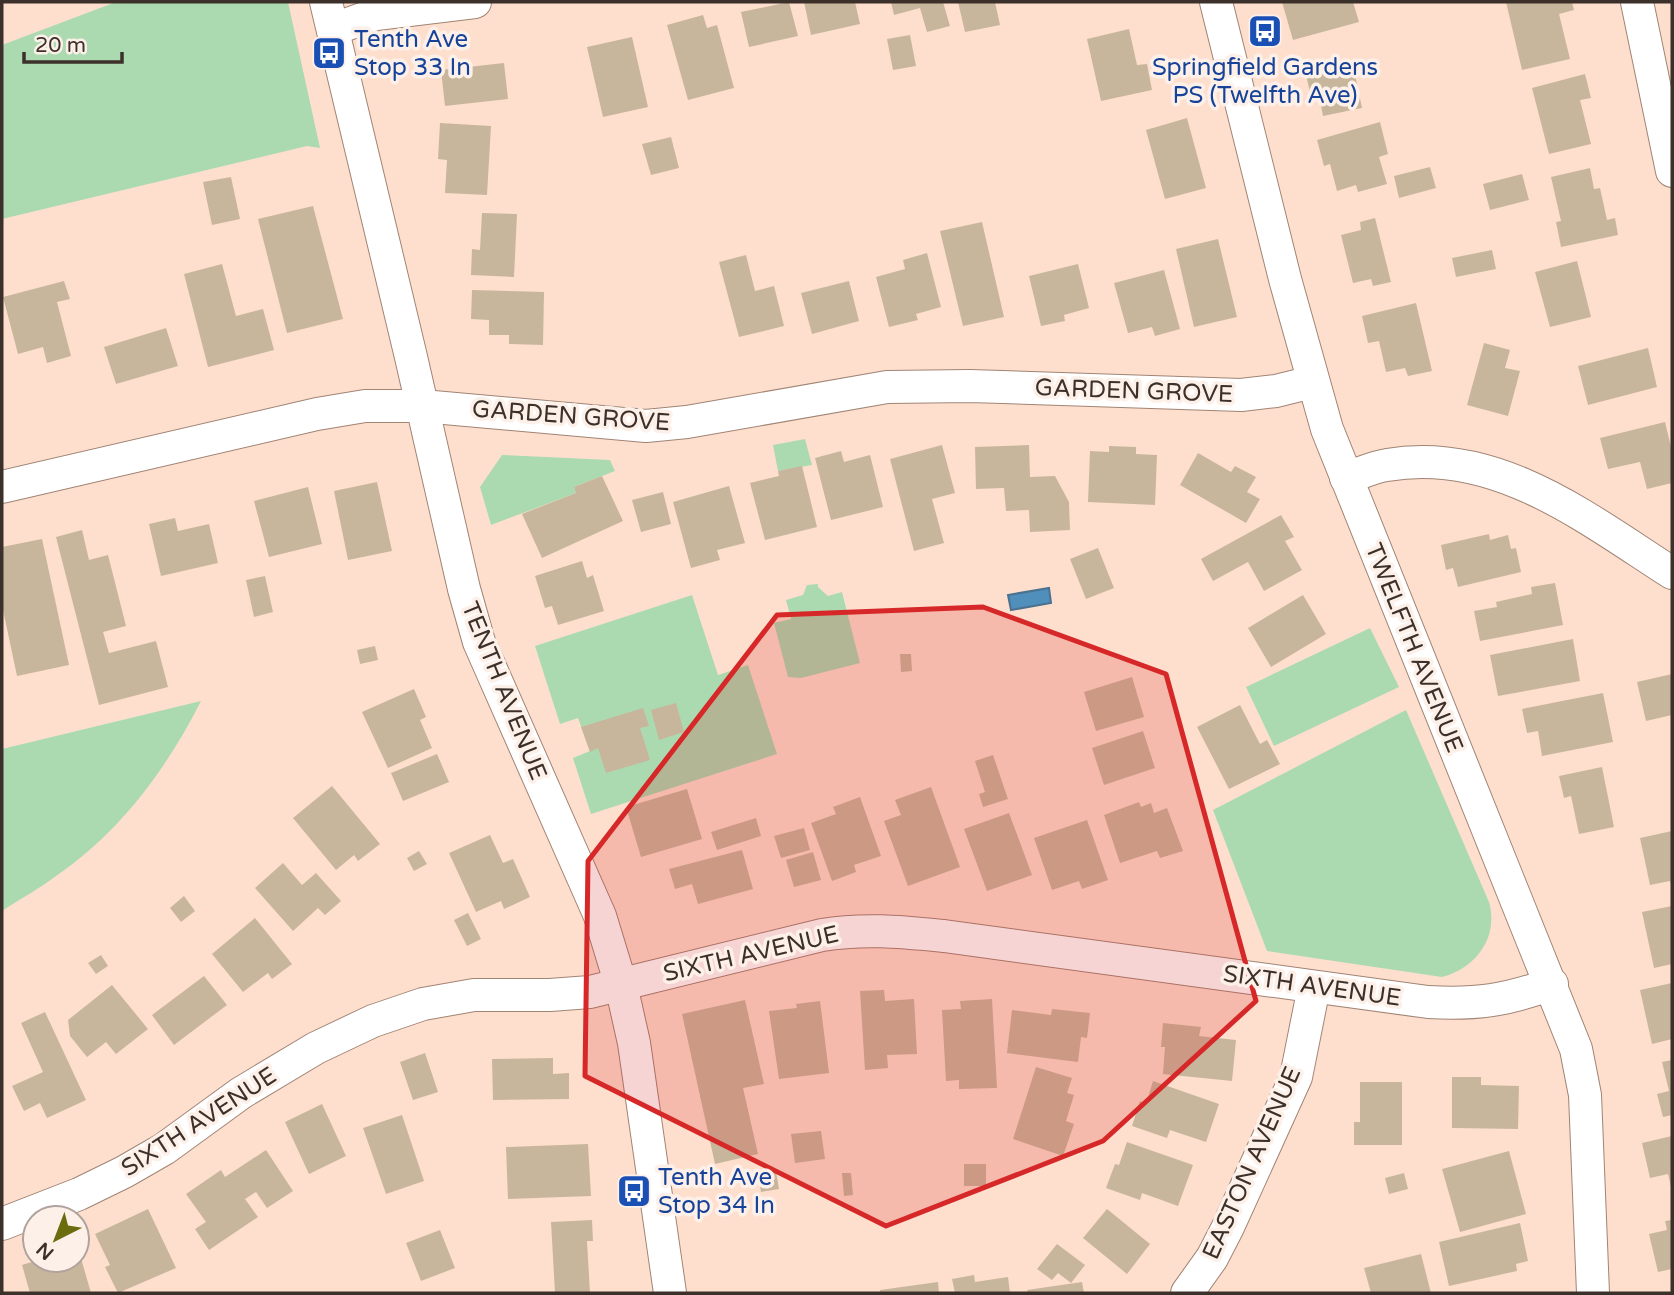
<svg xmlns="http://www.w3.org/2000/svg" width="1674" height="1295" viewBox="0 0 1674 1295" font-family="'Varela Round',sans-serif">
	<rect width="100%" height="100%" fill="#fedfce"/>
	<g fill="#abdab1">
		<polygon points="116,2 288,2 320,148 307,146 2,219 2,45"/>
		<polygon points="805,439 812,465 778,471 773,445"/>
		<polygon points="502,455 610,460 615,471 574,487 576,493 491,525 480,487"/>
		<polygon points="818,584 818,587 828,596 842,592 860,663 801,678 788,677 774,623 791,619 786,600 803,595 807,585"/>
		<polygon points="692,595 718,675 748,665 777,754 591,814 573,758 590,751 578,718 560,724 535,646"/>
		<polygon points="1370,628 1399,687 1274,746 1246,687"/>
		<path d="M201,701C166,770 120,832 56,876C39,889 20,899 2,911V749Z"/>
		<path d="M1406,710L1489,902C1499,937 1476,968 1442,977L1267,951L1213,810Z"/>
	</g>
	<polygon fill="#508fbb" stroke="#4a7290" stroke-width="2" points="1049,588 1051,603 1011,610 1008,595"/>
	<g fill="#c8b69c">
		<polygon points="789,2 798,36 749,47 741,12"/>
		<polygon points="804,2 855,2 860,24 811,35"/>
		<polygon points="891,2 943,2 950,26 927,32 920,8 894,15"/>
		<polygon points="958,2 995,2 1000,25 965,32"/>
		<polygon points="1282,2 1353,2 1359,22 1293,40"/>
		<polygon points="1506,2 1572,2 1574,10 1559,14 1570,59 1522,70"/>
		<polygon points="703,15 707,28 717,25 734,88 688,100 667,25"/>
		<polygon points="1129,29 1137,65 1147,64 1152,90 1101,101 1087,39"/>
		<polygon points="910,35 916,66 893,70 887,39"/>
		<polygon points="632,37 648,107 603,117 587,47"/>
		<polygon points="504,63 508,99 445,106 441,70"/>
		<polygon points="1353,65 1362,108 1323,116 1318,90 1310,92 1306,75"/>
		<polygon points="1585,74 1591,98 1580,100 1591,144 1549,154 1532,88"/>
		<polygon points="1187,118 1206,188 1165,199 1146,130"/>
		<polygon points="1380,122 1388,154 1379,157 1387,184 1358,192 1356,185 1337,191 1330,164 1324,166 1317,140"/>
		<polygon points="440,123 491,126 487,195 445,193 447,160 438,159"/>
		<polygon points="671,137 679,168 651,175 642,144"/>
		<polygon points="1430,167 1436,188 1399,198 1394,176"/>
		<polygon points="1590,168 1594,189 1600,188 1607,220 1615,218 1618,235 1561,247 1556,222 1561,221 1551,177"/>
		<polygon points="1522,174 1529,200 1490,210 1483,184"/>
		<polygon points="231,177 240,219 212,225 203,182"/>
		<polygon points="313,206 343,319 287,333 258,219"/>
		<polygon points="482,213 517,214 514,277 471,275 472,249 480,250"/>
		<polygon points="1375,218 1391,282 1373,286 1371,279 1353,283 1341,235 1361,230 1360,222"/>
		<polygon points="982,222 1004,317 963,326 940,231"/>
		<polygon points="1218,239 1237,317 1194,327 1176,249"/>
		<polygon points="1492,250 1496,269 1456,277 1452,258"/>
		<polygon points="927,253 941,307 916,314 918,320 889,327 876,277 905,269 903,260"/>
		<polygon points="746,255 755,291 774,286 784,326 739,337 719,262"/>
		<polygon points="1577,261 1591,317 1550,327 1535,272"/>
		<polygon points="222,264 236,316 263,309 274,350 208,367 184,274"/>
		<polygon points="1078,264 1089,308 1064,315 1065,321 1041,326 1029,276"/>
		<polygon points="1164,270 1180,329 1155,336 1152,327 1128,333 1114,283"/>
		<polygon points="64,281 70,299 57,302 71,356 47,363 43,347 18,354 3,297"/>
		<polygon points="849,281 859,321 812,334 801,293"/>
		<polygon points="472,290 544,292 543,345 509,344 509,335 489,335 489,320 471,319"/>
		<polygon points="1416,303 1432,371 1408,376 1405,368 1386,372 1379,341 1368,343 1362,316"/>
		<polygon points="166,328 178,366 116,384 104,347"/>
		<polygon points="1484,343 1510,350 1505,368 1520,371 1508,416 1467,405"/>
		<polygon points="1648,348 1657,387 1588,405 1578,366"/>
		<polygon points="1665,422 1672,451 1672,483 1647,489 1640,462 1608,469 1600,438"/>
		<polygon points="942,445 955,493 932,499 944,543 914,551 890,459"/>
		<polygon points="1029,445 1030,477 1055,476 1069,502 1070,530 1030,532 1029,510 1006,511 1004,488 976,489 975,447"/>
		<polygon points="1109,446 1136,447 1136,454 1157,455 1155,505 1088,502 1090,451 1109,452"/>
		<polygon points="841,451 844,462 870,455 883,507 831,520 815,458"/>
		<polygon points="1198,453 1231,472 1235,466 1256,477 1247,492 1260,499 1246,523 1180,485"/>
		<polygon points="802,466 817,527 765,540 750,483 779,476 778,471"/>
		<polygon points="602,476 623,521 542,558 522,514 576,493 574,487"/>
		<polygon points="377,482 392,551 348,560 334,491"/>
		<polygon points="729,486 745,543 717,550 720,560 691,568 673,502"/>
		<polygon points="308,487 322,544 269,557 254,501"/>
		<polygon points="663,492 671,524 641,532 632,500"/>
		<polygon points="1281,515 1294,537 1285,541 1302,570 1264,591 1248,562 1213,581 1201,559"/>
		<polygon points="175,518 178,531 209,524 218,563 161,576 149,524"/>
		<polygon points="82,530 89,560 108,555 126,626 103,632 109,653 156,641 168,687 99,705 56,537"/>
		<polygon points="1489,534 1490,540 1508,535 1511,549 1516,548 1521,572 1458,587 1453,568 1446,570 1441,545"/>
		<polygon points="42,539 69,665 17,676 2,605 2,547"/>
		<polygon points="1098,548 1114,588 1086,599 1070,559"/>
		<polygon points="582,561 587,578 593,575 604,611 558,625 552,606 545,608 535,576"/>
		<polygon points="265,576 273,612 254,617 246,580"/>
		<polygon points="1555,583 1563,625 1480,641 1474,611 1497,607 1496,602 1532,594 1531,587"/>
		<polygon points="1303,595 1326,634 1271,667 1248,628"/>
		<polygon points="1573,639 1580,681 1498,696 1490,655"/>
		<polygon points="375,646 378,660 360,664 357,650"/>
		<polygon points="900,654 911,654 912,671 901,672"/>
		<polygon points="1672,674 1672,715 1646,721 1637,682"/>
		<polygon points="1132,677 1144,717 1096,731 1084,692"/>
		<polygon points="414,689 426,717 420,720 432,748 388,768 362,712"/>
		<polygon points="1603,693 1613,742 1542,756 1538,731 1527,733 1522,709"/>
		<polygon points="676,703 684,732 659,740 651,710"/>
		<polygon points="1240,705 1260,744 1267,740 1280,764 1229,789 1197,727"/>
		<polygon points="643,708 649,726 640,728 650,760 606,773 598,748 590,752 581,727"/>
		<polygon points="1143,731 1155,768 1104,785 1092,748"/>
		<polygon points="437,754 449,782 403,801 391,773"/>
		<polygon points="993,755 1008,799 983,807 979,794 985,792 975,761"/>
		<polygon points="1602,767 1614,827 1579,834 1571,796 1564,798 1559,776"/>
		<polygon points="332,786 380,844 358,861 354,855 336,870 293,818"/>
		<polygon points="931,787 960,867 908,886 884,821 901,815 895,800"/>
		<polygon points="687,789 702,839 641,857 626,807"/>
		<polygon points="860,797 881,856 854,865 856,872 832,881 811,823 836,814 833,807"/>
		<polygon points="1139,802 1141,807 1151,803 1154,813 1167,808 1183,851 1160,858 1157,851 1120,863 1104,815"/>
		<polygon points="1009,813 1032,875 987,891 964,829"/>
		<polygon points="756,818 761,836 717,850 711,832"/>
		<polygon points="1087,820 1108,880 1082,889 1079,881 1052,890 1034,838"/>
		<polygon points="804,828 810,850 781,858 774,836"/>
		<polygon points="1672,831 1672,886 1670,881 1650,885 1640,838"/>
		<polygon points="490,835 503,863 513,859 530,897 504,909 501,901 476,912 449,853"/>
		<polygon points="742,850 753,889 698,904 692,884 675,889 669,869"/>
		<polygon points="419,851 427,864 414,871 407,858"/>
		<polygon points="813,852 821,880 794,887 786,860"/>
		<polygon points="283,863 302,885 316,873 341,901 325,915 318,908 293,931 255,888"/>
		<polygon points="184,896 195,911 181,922 170,908"/>
		<polygon points="1672,906 1672,964 1654,968 1642,912"/>
		<polygon points="468,913 481,939 467,946 454,920"/>
		<polygon points="255,918 292,964 272,979 268,973 243,992 212,954"/>
		<polygon points="101,955 108,966 96,974 88,963"/>
		<polygon points="204,976 227,1005 174,1045 152,1015"/>
		<polygon points="1672,983 1672,1039 1652,1044 1640,990"/>
		<polygon points="112,985 148,1029 116,1054 106,1042 87,1057 70,1036 68,1020"/>
		<polygon points="884,990 885,1001 914,999 917,1054 887,1055 888,1068 865,1070 860,991"/>
		<polygon points="992,999 997,1088 959,1089 959,1080 946,1081 942,1010 961,1009 960,1001"/>
		<polygon points="745,1000 764,1084 743,1088 758,1154 715,1164 682,1014"/>
		<polygon points="820,1001 829,1073 779,1079 769,1011 797,1008 796,1004"/>
		<polygon points="1052,1009 1090,1013 1087,1038 1081,1037 1078,1062 1007,1053 1012,1010 1051,1015"/>
		<polygon points="45,1012 86,1100 47,1118 40,1103 24,1111 12,1086 43,1072 21,1023"/>
		<polygon points="1163,1023 1201,1027 1199,1036 1236,1040 1232,1081 1163,1074 1165,1047 1161,1047"/>
		<polygon points="425,1053 438,1092 413,1100 400,1062"/>
		<polygon points="553,1058 553,1074 569,1073 569,1099 493,1100 492,1059"/>
		<polygon points="1672,1060 1672,1115 1663,1117 1657,1094 1669,1091 1662,1062"/>
		<polygon points="1036,1067 1072,1078 1067,1093 1074,1095 1066,1121 1074,1124 1063,1156 1013,1139"/>
		<polygon points="1452,1077 1481,1077 1481,1085 1519,1086 1518,1129 1452,1128"/>
		<polygon points="1153,1081 1219,1104 1206,1142 1170,1130 1167,1138 1132,1126 1140,1101 1146,1104"/>
		<polygon points="1360,1082 1402,1082 1402,1145 1354,1145 1354,1122 1360,1122"/>
		<polygon points="322,1104 346,1156 309,1174 285,1122"/>
		<polygon points="402,1115 424,1181 386,1194 363,1128"/>
		<polygon points="821,1131 825,1159 795,1163 791,1134"/>
		<polygon points="1672,1136 1672,1187 1671,1187 1668,1174 1650,1178 1642,1143"/>
		<polygon points="1127,1142 1193,1165 1178,1206 1142,1193 1140,1200 1106,1188 1115,1164 1119,1165"/>
		<polygon points="588,1144 591,1196 508,1199 506,1147"/>
		<polygon points="266,1150 293,1191 267,1208 256,1192 245,1199 258,1217 209,1250 195,1229 206,1222 186,1194 221,1170 225,1177"/>
		<polygon points="1509,1151 1526,1214 1460,1232 1442,1169"/>
		<rect x="964" y="1164" width="22" height="22"/>
		<polygon points="776,1171 779,1189 761,1192 758,1174"/>
		<polygon points="842,1173 851,1173 853,1195 844,1196"/>
		<polygon points="1404,1173 1408,1189 1389,1194 1385,1178"/>
		<polygon points="148,1209 176,1268 118,1293 105,1267 110,1265 95,1234"/>
		<polygon points="1107,1209 1150,1244 1127,1274 1083,1238"/>
		<polygon points="592,1220 593,1241 587,1241 590,1293 555,1293 551,1222"/>
		<polygon points="1672,1220 1672,1269 1658,1272 1649,1234 1667,1230 1665,1221"/>
		<polygon points="1520,1223 1528,1261 1516,1264 1517,1271 1449,1286 1439,1242"/>
		<polygon points="440,1230 455,1268 421,1281 406,1243"/>
		<polygon points="1057,1244 1085,1265 1071,1283 1058,1273 1052,1280 1037,1269"/>
		<polygon points="78,1248 91,1293 30,1293 22,1265 38,1260 77,1260"/>
		<polygon points="1421,1254 1431,1293 1371,1293 1364,1268"/>
		<polygon points="974,1275 975,1282 1008,1277 1010,1293 955,1293 952,1279"/>
		<polygon points="938,1282 939,1293 880,1293 880,1290"/>
		<polygon points="1082,1282 1084,1293 1028,1293 1027,1290"/>
	</g>
	<g fill="none" stroke-linecap="round" stroke-linejoin="round">
		<g stroke="#a08474" stroke-width="34">
			<g id="minor">
				<polyline points="326,2 411,357 464,589 479,642 600,916 621,985 634,1043 670,1293"/>
				<polyline points="1216,2 1285,279 1327,429 1576,1049 1585,1095 1593,1293"/>
				<polyline points="1637,2 1672,171"/>
				<polyline points="334,29 376,14 475,2"/>
				<path d="M1346,478C1359,474 1373,467 1387,465C1496,446 1586,518 1672,573"/>
				<polyline points="2,487 317,414 365,406 422,406 646,426 687,422 887,387 970,386 1241,395 1276,391 1312,382"/>
				<path d="M2,1224L79,1194L124,1172L164,1149L241,1093L316,1048L373,1021L423,1004L474,995H550L590,992L822,935C864,928 902,932 944,936L1428,1002C1477,1005 1506,1000 1552,984"/>
				<polyline points="1187,1293 1212,1258 1228,1227 1296,1077 1314,987"/>
			</g>
		</g>
		<use href="#minor" stroke="#fff" stroke-width="32"/>
	</g>
	<path fill="#d62828" fill-opacity="0.2" stroke="#d62828" stroke-width="5" stroke-linejoin="round" d="M983,607L1166,674L1256,1001L1103,1141L886,1226L585,1076L588,861L777,615Z"/>
	<defs>
		<g id="bus-square" transform="scale(1.75)"><rect x="-9" y="-9" width="18" height="18" rx="4" fill="#1a4fb4" stroke="#fdf0e9"/><path d="M-5-6H5V4H4V6H2V4H-2V6H-4V4H-5ZM-3.5-4V0h7V-4ZM-3.5 1.2v1.5H-2V1.2ZM2 1.2v1.5H3.5V1.2Z" fill="#fff"/></g>
	</defs>
	<g fill-rule="evenodd">
		<use href="#bus-square" x="1265" y="31"/>
		<use href="#bus-square" x="329" y="53"/>
		<use href="#bus-square" x="634" y="1191"/>
	</g>
	<g text-anchor="middle" dominant-baseline="central" stroke-width="7" stroke-linejoin="round" paint-order="stroke">
		<g font-size="24" fill="#164399" stroke="#fdf0e9" text-anchor="start">
			<text x="354" y="39">Tenth Ave<tspan x="354" dy="28">Stop 33 In</tspan></text>
			<text x="1265" y="67" text-anchor="middle">Springfield Gardens<tspan x="1265" dy="28">PS (Twelfth Ave)</tspan></text>
			<text x="658" y="1177">Tenth Ave<tspan x="658" dy="28">Stop 34 In</tspan></text>
		</g>
		<g font-size="24" fill="#3c302a" stroke="#fdf0e9">
			<text transform="translate(1134 391) rotate(2)">GARDEN GROVE</text>
			<text transform="translate(571 416) rotate(4)">GARDEN GROVE</text>
			<text transform="translate(1414 648) rotate(68)">TWELFTH AVENUE</text>
			<text transform="translate(504 691) rotate(68)">TENTH AVENUE</text>
			<text transform="translate(751 954) rotate(-13)">SIXTH AVENUE</text>
			<text transform="translate(1312 986) rotate(8)">SIXTH AVENUE</text>
			<text transform="translate(199 1122) rotate(-33)">SIXTH AVENUE</text>
			<text transform="translate(1252 1163) rotate(-66)">EASTON AVENUE</text>
		</g>
	</g>
	<rect width="1674" height="1295" fill="none" stroke="#3c302a" stroke-width="7"/>
	<g transform="translate(56 1239) rotate(222)"><circle r="33" fill="#fdf0e9" stroke="#b0a39d" stroke-width="2"/>
	<path d="M0-5L12 26L0 18L-12 26Z" fill="#6b6c0d"/>
	<text y="-10" font-size="19" font-weight="bold" text-anchor="middle" fill="#3c302a">N</text>
	</g>
	<path d="M24 52v10h98v-10" fill="none" stroke="#3c302a" stroke-width="3.5"/>
	<text x="35" y="52" font-size="21" fill="#3c302a" stroke="#fdf0e9" stroke-width="5" paint-order="stroke">20 m</text>
</svg>
